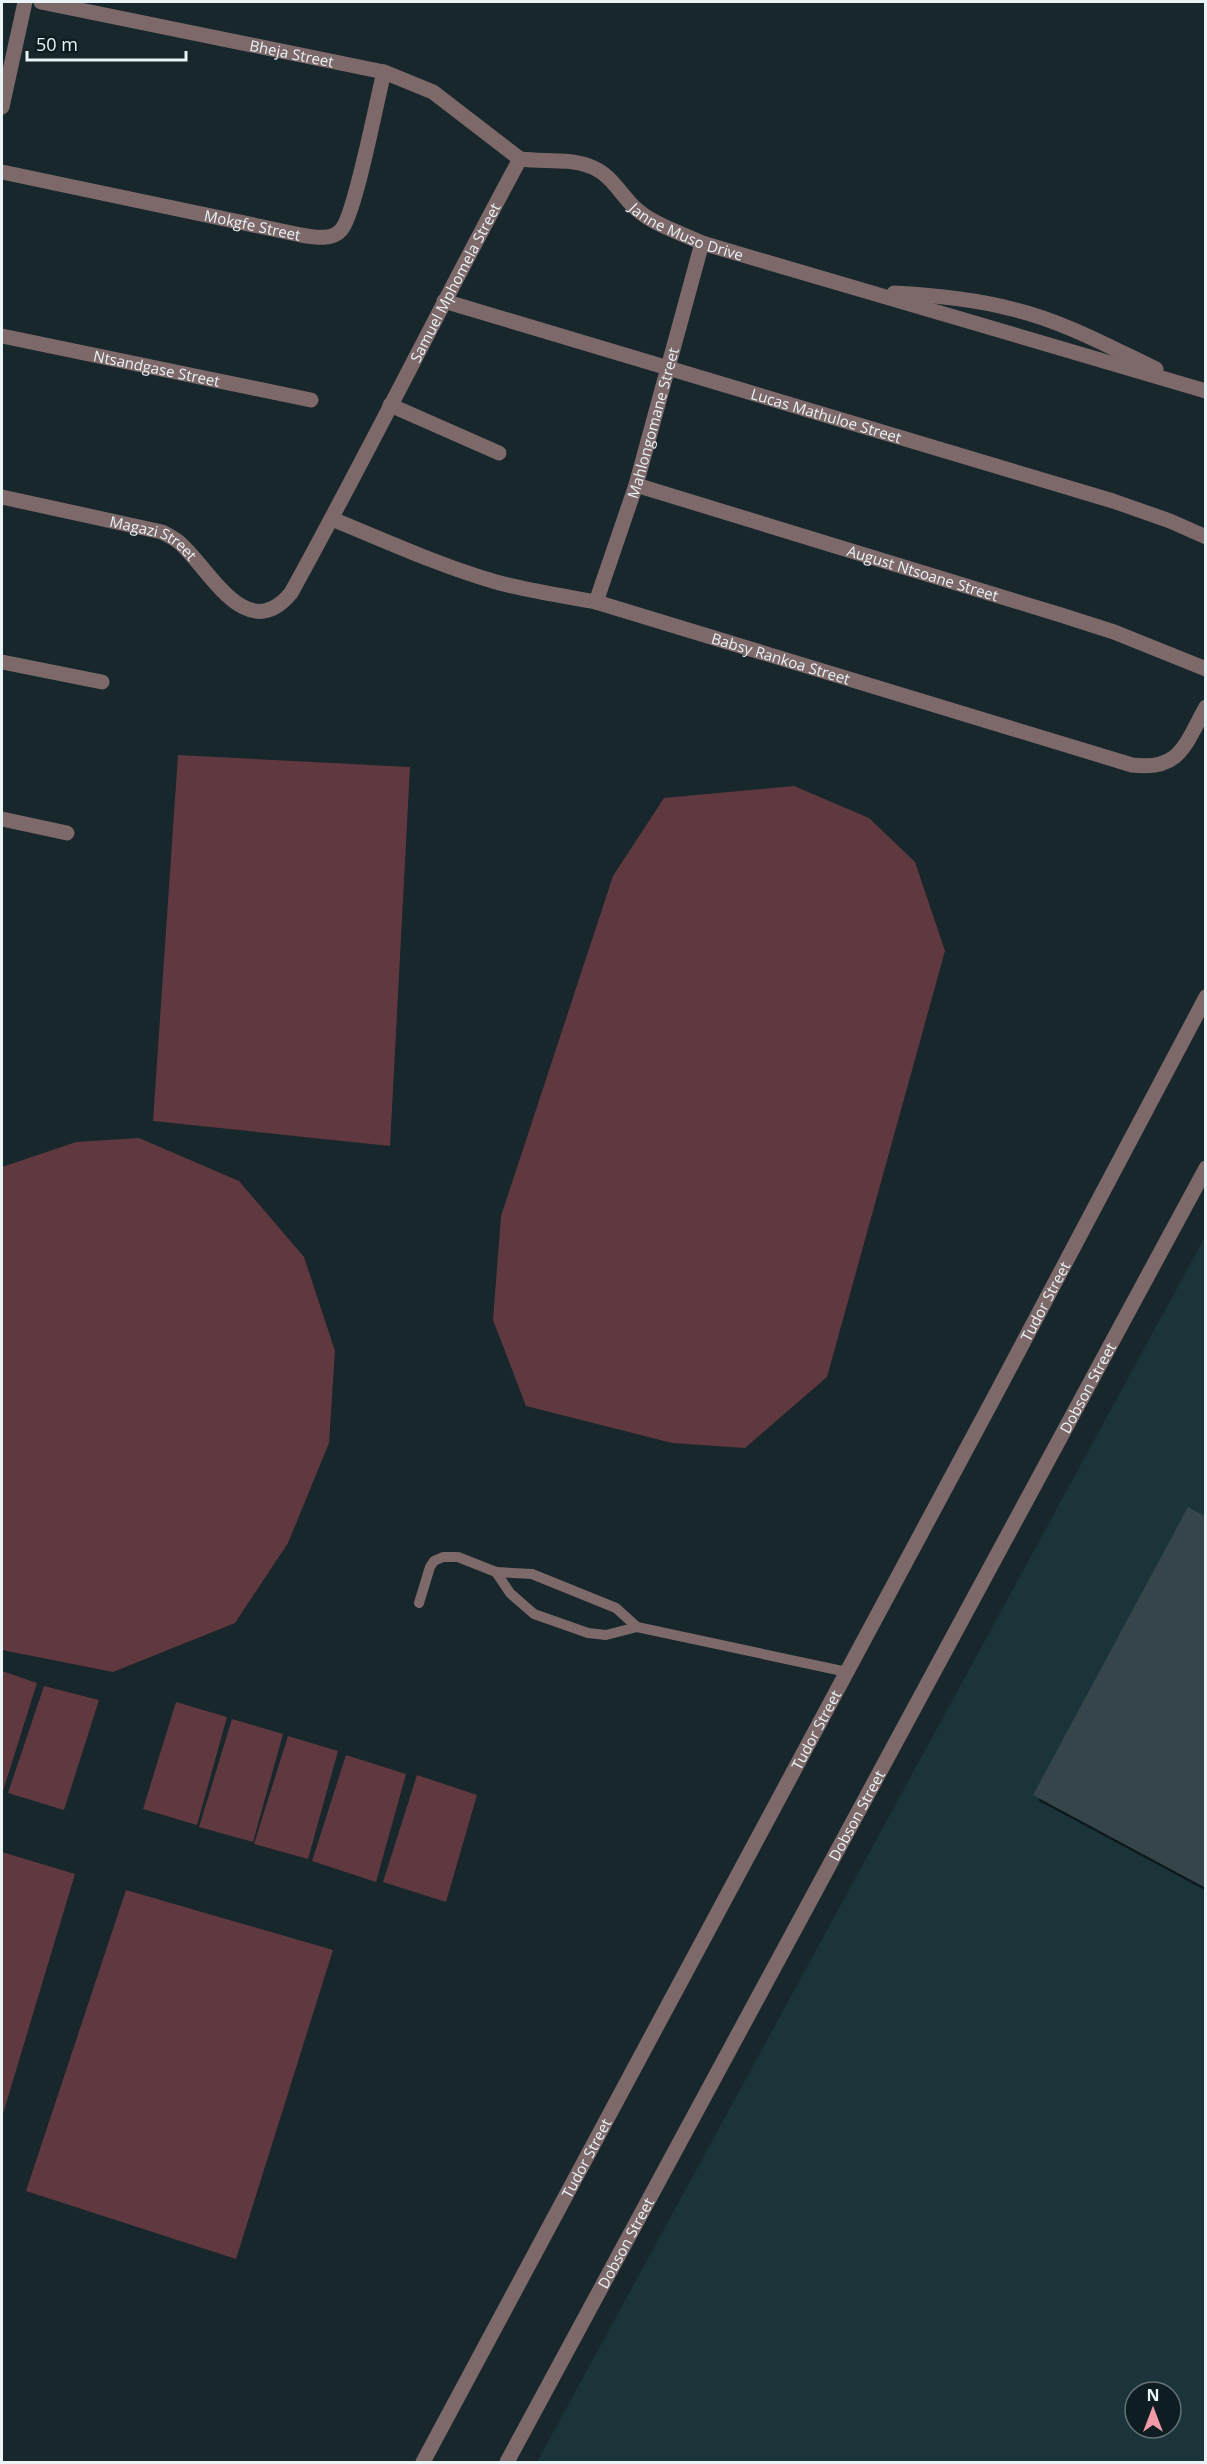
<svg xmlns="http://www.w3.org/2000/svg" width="1207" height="2464" viewBox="0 0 1207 2464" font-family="'Open Sans',sans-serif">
	<defs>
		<filter id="shadow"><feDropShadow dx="5.5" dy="5.5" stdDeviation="0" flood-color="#0009"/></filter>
	</defs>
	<rect width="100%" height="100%" fill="#17272b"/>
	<path fill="#1b343a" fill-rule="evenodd" d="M1205,1237V2462H537ZM1135,2392H1171V2428H1135Z"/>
	<g fill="#60383f">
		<polygon points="178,755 410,767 390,1146 153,1121"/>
		<polygon points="794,786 869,818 915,862 945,951 827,1377 745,1448 672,1443 526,1406 493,1320 501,1216 613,876 664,798"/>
		<polygon points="139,1138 239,1181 304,1257 335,1351 329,1443 288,1543 235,1623 113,1672 2,1650 2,1167 76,1142"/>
		<polygon points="2,1671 37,1683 3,1791 2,1791"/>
		<polygon points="44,1686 99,1700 64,1810 8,1793"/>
		<polygon points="176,1702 227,1717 197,1825 143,1809"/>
		<polygon points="232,1719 283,1734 253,1842 199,1827"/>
		<polygon points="288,1736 338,1751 308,1859 254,1844"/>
		<polygon points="346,1755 406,1774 376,1882 312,1861"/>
		<polygon points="417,1775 477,1795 446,1902 383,1882"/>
		<polygon points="2,1852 75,1874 2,2117"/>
		<polygon points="126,1890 333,1950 236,2259 26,2191"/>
	</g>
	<polygon fill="#344549" filter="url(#shadow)" points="1188,1507 1206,1517 1206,1888 1033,1795"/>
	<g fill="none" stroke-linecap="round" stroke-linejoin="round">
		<g stroke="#7d686a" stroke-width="10">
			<polyline points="496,1572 510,1593 534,1614 588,1633 606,1635 637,1627 847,1672"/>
			<polyline points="419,1603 430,1567 434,1561 443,1557 458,1557 496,1572 532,1574 616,1608 637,1627"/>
		</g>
		<g stroke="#7d686a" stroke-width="15">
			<path id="s1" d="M41,2L384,72L433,92L520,159"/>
			<polyline points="2,107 25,2"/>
			<path id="s2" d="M520,159C543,162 568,158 589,166C610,173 618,191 633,206C651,224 679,232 702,243L1206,391"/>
			<path id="s3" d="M2,172L301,235C313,237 332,241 341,230C355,216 377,99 384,72"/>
			<path d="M894,293C933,295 974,299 1012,309C1063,321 1110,347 1156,369"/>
			<path id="s4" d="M444,301L1113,501L1170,521L1206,537"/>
			<path id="s5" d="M2,336L311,400"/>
			<polyline points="390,405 499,453"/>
			<path id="s6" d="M636,485L1061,615L1114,632L1206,669"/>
			<path id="s7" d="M2,497L162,532C168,535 176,539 181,544C210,570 247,646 291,593C370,450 442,303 520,159"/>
			<path id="s8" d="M332,519C386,541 440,566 496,582C529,591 563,596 596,602L1132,765C1181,771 1185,744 1206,707"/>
			<path id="s9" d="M596,602L636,485L702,243"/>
			<polyline points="2,662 102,682"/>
			<polyline points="2,819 67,833"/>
			<path id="s10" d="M507,2462L1206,1168"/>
		</g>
		<path stroke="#7d686a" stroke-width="15" id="s11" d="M423,2462L997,1392L1206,997"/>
	</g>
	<g text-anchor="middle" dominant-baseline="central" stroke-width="4.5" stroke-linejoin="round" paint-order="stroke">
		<g font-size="15" fill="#e9f4f6" stroke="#0d1d21">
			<text stroke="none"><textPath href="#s1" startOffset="256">Bheja Street</textPath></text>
			<text stroke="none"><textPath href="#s3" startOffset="256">Mokgfe Street</textPath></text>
			<text stroke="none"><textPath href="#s2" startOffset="190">Janne Muso Drive</textPath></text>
			<text stroke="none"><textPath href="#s7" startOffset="681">Samuel Mphomela Street</textPath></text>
			<text stroke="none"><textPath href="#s5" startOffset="158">Ntsandgase Street</textPath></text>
			<text stroke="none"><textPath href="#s4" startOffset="399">Lucas Mathuloe Street</textPath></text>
			<text stroke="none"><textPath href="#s9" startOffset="188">Mahlongomane Street</textPath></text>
			<text stroke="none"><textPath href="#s7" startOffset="158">Magazi Street</textPath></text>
			<text stroke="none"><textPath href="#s6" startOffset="300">August Ntsoane Street</textPath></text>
			<text stroke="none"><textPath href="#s8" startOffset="471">Babsy Rankoa Street</textPath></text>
			<text stroke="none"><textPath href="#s11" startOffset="1317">Tudor Street</textPath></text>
			<text stroke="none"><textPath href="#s10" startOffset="1221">Dobson Street</textPath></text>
			<text stroke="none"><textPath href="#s11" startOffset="831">Tudor Street</textPath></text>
			<text stroke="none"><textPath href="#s10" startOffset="735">Dobson Street</textPath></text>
			<text stroke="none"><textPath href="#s11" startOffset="345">Tudor Street</textPath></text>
			<text stroke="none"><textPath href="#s10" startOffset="249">Dobson Street</textPath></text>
		</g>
	</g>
	<rect width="1207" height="2464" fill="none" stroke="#e9f4f6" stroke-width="6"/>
	<g transform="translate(1153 2410)"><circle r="28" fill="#0d1d21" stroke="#657376" stroke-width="1.5"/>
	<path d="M0-4.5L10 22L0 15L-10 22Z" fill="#f39aa9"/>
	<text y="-9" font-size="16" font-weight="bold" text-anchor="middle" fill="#e9f4f6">N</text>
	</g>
	<path d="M27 51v9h159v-9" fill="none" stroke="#e9f4f6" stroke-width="3"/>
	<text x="36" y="51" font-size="18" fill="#e9f4f6" stroke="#0d1d21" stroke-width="4.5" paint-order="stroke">50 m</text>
</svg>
